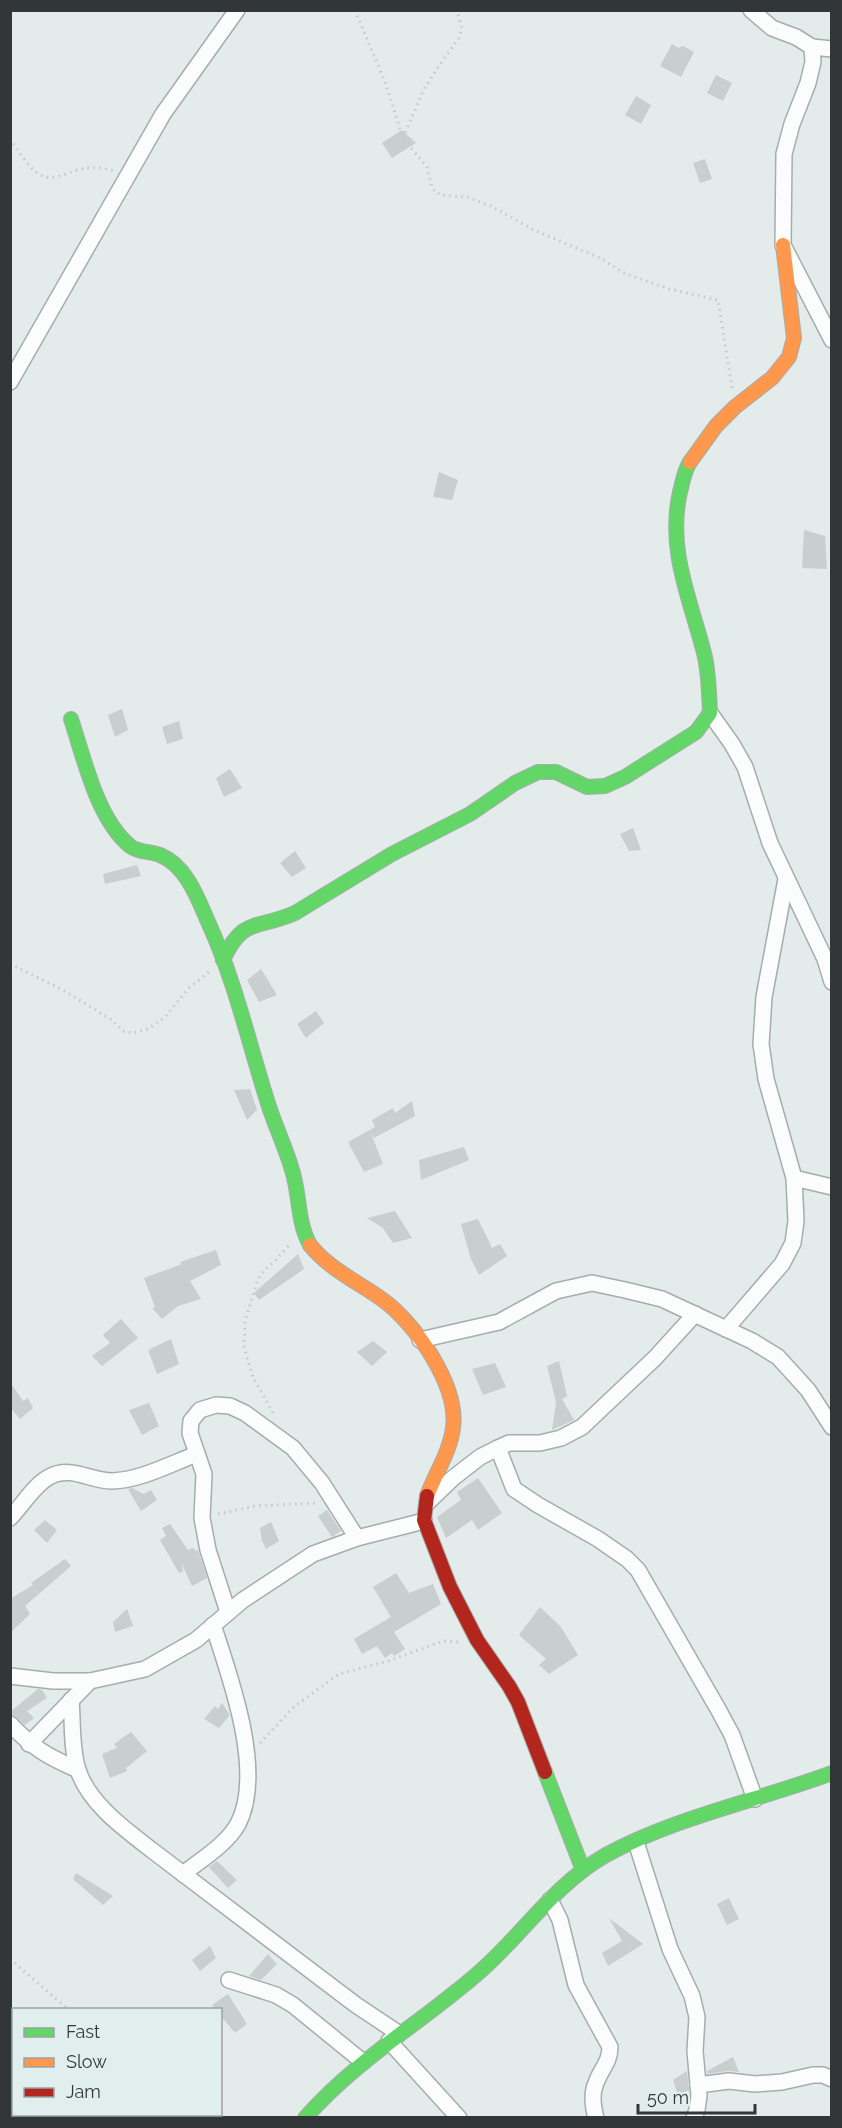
<svg xmlns="http://www.w3.org/2000/svg" width="842" height="2128" viewBox="0 0 842 2128" font-family="Raleway,sans-serif">
	<rect width="100%" height="100%" fill="#e4ebeb"/>
	<g fill="#c9cecf">
		<polygon points="672,44 678,48 683,46 694,52 681,77 660,66"/>
		<polygon points="716,75 732,83 723,101 707,93"/>
		<polygon points="636,96 651,105 641,124 625,115"/>
		<polygon points="402,130 416,143 392,158 382,143"/>
		<polygon points="705,159 712,179 700,183 693,163"/>
		<polygon points="439,472 458,480 452,500 433,497"/>
		<polygon points="804,530 825,536 827,569 802,568"/>
		<polygon points="122,709 128,730 115,737 108,715"/>
		<polygon points="179,721 183,739 167,744 162,727"/>
		<polygon points="230,769 242,788 224,797 216,778"/>
		<polygon points="633,828 641,850 629,851 620,834"/>
		<polygon points="295,851 306,868 292,877 280,863"/>
		<polygon points="137,865 141,876 105,884 103,874"/>
		<polygon points="261,969 277,995 259,1002 247,980"/>
		<polygon points="316,1011 324,1023 306,1038 297,1024"/>
		<polygon points="250,1089 257,1110 247,1120 234,1090"/>
		<polygon points="412,1101 415,1116 374,1138 370,1131 383,1164 364,1172 348,1142 375,1127 372,1120 393,1108 395,1113"/>
		<polygon points="464,1147 469,1160 421,1180 419,1160"/>
		<polygon points="395,1211 412,1238 393,1243 383,1228 367,1218"/>
		<polygon points="478,1219 492,1248 500,1244 507,1256 479,1275 471,1259 461,1224"/>
		<polygon points="216,1250 221,1265 190,1281 201,1299 178,1306 162,1319 152,1308 155,1307 144,1278 182,1264 180,1262"/>
		<polygon points="298,1254 304,1269 259,1300 254,1293"/>
		<polygon points="121,1319 138,1338 102,1366 92,1356 110,1343 103,1335"/>
		<polygon points="171,1339 179,1364 157,1374 148,1350"/>
		<polygon points="373,1341 387,1352 372,1366 357,1352"/>
		<polygon points="559,1361 567,1396 562,1399 574,1420 552,1430 556,1402 547,1366"/>
		<polygon points="495,1363 506,1387 483,1395 472,1369"/>
		<polygon points="10,1382 23,1401 28,1398 33,1408 20,1419 10,1407"/>
		<polygon points="149,1403 159,1426 142,1435 129,1410"/>
		<polygon points="478,1478 502,1513 478,1530 472,1520 446,1538 437,1517 461,1500 457,1492"/>
		<polygon points="132,1488 143,1494 151,1490 157,1500 141,1511 128,1489"/>
		<polygon points="327,1510 341,1531 332,1537 318,1516"/>
		<polygon points="45,1520 57,1530 47,1543 34,1530"/>
		<polygon points="271,1522 279,1541 266,1549 262,1541 260,1528"/>
		<polygon points="170,1524 188,1550 193,1548 196,1551 198,1550 207,1578 192,1586 181,1562 183,1571 179,1573 160,1540 166,1536 162,1528"/>
		<polygon points="65,1559 71,1566 25,1606 30,1614 10,1633 10,1599 33,1585 31,1583"/>
		<polygon points="396,1573 409,1593 433,1584 441,1604 394,1632 405,1649 394,1656 392,1653 385,1658 377,1646 362,1654 354,1639 391,1617 373,1587"/>
		<polygon points="540,1607 561,1627 578,1655 549,1674 539,1665 546,1659 519,1635"/>
		<polygon points="127,1609 133,1626 115,1632 113,1622"/>
		<polygon points="38,1689 42,1690 47,1698 27,1711 34,1718 25,1725 16,1717 10,1714 10,1712"/>
		<polygon points="222,1703 230,1715 219,1728 204,1719 215,1706 218,1709"/>
		<polygon points="131,1732 147,1751 126,1768 127,1771 110,1778 102,1754 117,1748 114,1744"/>
		<polygon points="217,1861 237,1880 228,1888 209,1867"/>
		<polygon points="76,1873 113,1896 103,1905 73,1879"/>
		<polygon points="729,1898 739,1919 727,1925 717,1904"/>
		<polygon points="609,1918 643,1944 608,1966 602,1953 622,1941"/>
		<polygon points="210,1946 216,1958 200,1971 192,1960"/>
		<polygon points="268,1954 277,1964 261,1980 249,1976"/>
		<polygon points="228,1994 247,2024 235,2033 220,2015 220,2010 216,2010 212,2005"/>
		<polygon points="733,2057 739,2072 728,2071 707,2074 707,2071"/>
		<polygon points="687,2071 689,2090 678,2095 673,2080"/>
	</g>
	<g fill="none" stroke-linecap="round" stroke-linejoin="round">
		<g stroke="#a7acac" stroke-width="18">
			<g id="street">
				<polyline points="751,10 772,28 796,37 812,47 813,62 808,83 792,124 784,154 783,245 832,340"/>
				<polyline points="812,47 832,49"/>
				<polyline points="10,382 163,114 237,10"/>
				<polyline points="710,713 732,744 745,767 770,843 825,959 832,982"/>
				<polyline points="794,1178 832,1187"/>
				<polyline points="726,1329 782,1264 793,1243 796,1221 794,1178 766,1079 761,1044 764,997 786,879"/>
				<polyline points="420,1340 499,1322 556,1291 592,1283 625,1290 662,1299 752,1341 778,1357 808,1390 832,1427"/>
				<polyline points="498,1448 514,1489 538,1505 598,1539 627,1559 638,1570 718,1709 732,1735 755,1799"/>
				<polyline points="427,1503 453,1478 480,1457 498,1448 509,1443 540,1443 561,1438 582,1427 655,1358 695,1314"/>
				<path d="M10,1518C23,1505 33,1486 49,1477C71,1465 90,1481 112,1481C141,1480 170,1464 197,1454"/>
				<polyline points="228,1612 208,1550 202,1518 204,1474 190,1433 191,1421 200,1410 216,1405 230,1406 245,1413 293,1448 322,1483 357,1538"/>
				<polyline points="10,1676 53,1681 90,1681 145,1669 196,1640 243,1600 313,1554 357,1538 424,1521"/>
				<path d="M71,1700C73,1722 71,1748 78,1770C89,1804 126,1830 153,1851L356,2005L398,2033"/>
				<path d="M10,1724C34,1749 47,1756 78,1770"/>
				<polyline points="29,1744 90,1681"/>
				<polyline points="636,1842 670,1949 692,1996 697,2017 695,2051 699,2096 697,2110 694,2118"/>
				<path d="M183,1874C202,1859 226,1845 238,1824C265,1772 230,1677 213,1625"/>
				<path d="M550,1900L560,1920L576,1985L610,2047C610,2062 601,2069 596,2083C591,2094 593,2107 596,2118"/>
				<polyline points="229,1980 276,1995 293,2005 363,2062"/>
				<polyline points="389,2041 459,2118"/>
				<polyline points="698,2085 729,2081 755,2084 782,2082 813,2075 823,2075 832,2079"/>
			</g>
		</g>
		<g stroke="#a7acac" stroke-width="16">
			<g id="fast">
				<path d="M71,719C84,758 97,819 130,846C139,853 150,851 160,855C187,866 198,899 209,924C234,979 248,1039 266,1097C273,1122 285,1145 292,1170C300,1194 297,1222 310,1245"/>
				<path d="M223,960C243,916 257,930 295,913L392,854L470,814L515,783L538,772H556L587,787L605,786L625,777L696,732L710,713C709,694 709,672 704,653C690,598 667,550 680,492C683,481 684,471 690,462"/>
				<polyline points="545,1772 583,1870"/>
				<path d="M305,2118C356,2060 418,2025 476,1975C521,1937 553,1885 606,1855C673,1818 759,1800 832,1773"/>
			</g>
		</g>
		<g stroke="#a7acac" stroke-width="16">
			<g id="slow">
				<polyline points="690,462 716,426 735,407 772,378 789,357 794,338 783,245"/>
				<path d="M310,1245C329,1269 358,1282 383,1300C415,1323 459,1386 453,1428C450,1452 435,1474 427,1496"/>
			</g>
		</g>
		<g stroke="#a7acac" stroke-width="16">
			<polyline id="jam" points="427,1496 424,1520 450,1587 477,1640 509,1686 518,1702 545,1772"/>
		</g>
		<g stroke="#c6c9c9" stroke-width="3" stroke-dasharray="1.5 4.5" stroke-linecap="butt">
			<polyline points="355,10 385,82 403,138 427,167 432,188 440,195 467,197 491,206 534,230 600,258 624,273 669,289 718,300 732,388"/>
			<polyline points="403,138 423,91 438,67 459,38 462,29 457,10"/>
			<path d="M10,139C19,150 28,169 41,175C54,182 69,171 82,169C93,166 105,168 115,171"/>
			<polyline points="10,964 63,990 112,1020 123,1031 133,1033 148,1029 165,1017 189,988 209,972"/>
			<polyline points="273,1413 253,1377 244,1347 245,1321 258,1279 264,1270 274,1262 291,1243"/>
			<polyline points="218,1514 255,1506 318,1503"/>
			<polyline points="260,1743 295,1706 339,1674 388,1661 443,1641 459,1642"/>
			<polyline points="10,1959 69,2010"/>
			<polyline points="148,2114 150,2118"/>
		</g>
		<use href="#street" stroke="#fbfcfc" stroke-width="15"/>
		<use href="#fast" stroke="#63d668" stroke-width="14"/>
		<use href="#slow" stroke="#ff974d" stroke-width="14"/>
		<use href="#jam" stroke="#b3261e" stroke-width="14"/>
	</g>
	<rect width="842" height="2128" fill="none" stroke="#323637" stroke-width="24"/>
	<rect x="12" y="2008" width="210" height="108" fill="#e1eeee" stroke="#9ba4a5" stroke-width="1.5"/>
	<rect x="24" y="2028" width="30" height="9" fill="#63d668" stroke="#9ba4a5" stroke-width="1.5"/>
	<text x="66" y="2038" font-size="18" fill="#323637">Fast</text>
	<rect x="24" y="2058" width="30" height="9" fill="#ff974d" stroke="#9ba4a5" stroke-width="1.5"/>
	<text x="66" y="2068" font-size="18" fill="#323637">Slow</text>
	<rect x="24" y="2088" width="30" height="9" fill="#b3261e" stroke="#9ba4a5" stroke-width="1.5"/>
	<text x="66" y="2098" font-size="18" fill="#323637">Jam</text>
	<path d="M638 2104v9h117v-9" fill="none" stroke="#323637" stroke-width="3"/>
	<text x="647" y="2104" font-size="18" fill="#323637" stroke="#e1eeee" stroke-width="4.5" paint-order="stroke">50 m</text>
</svg>
